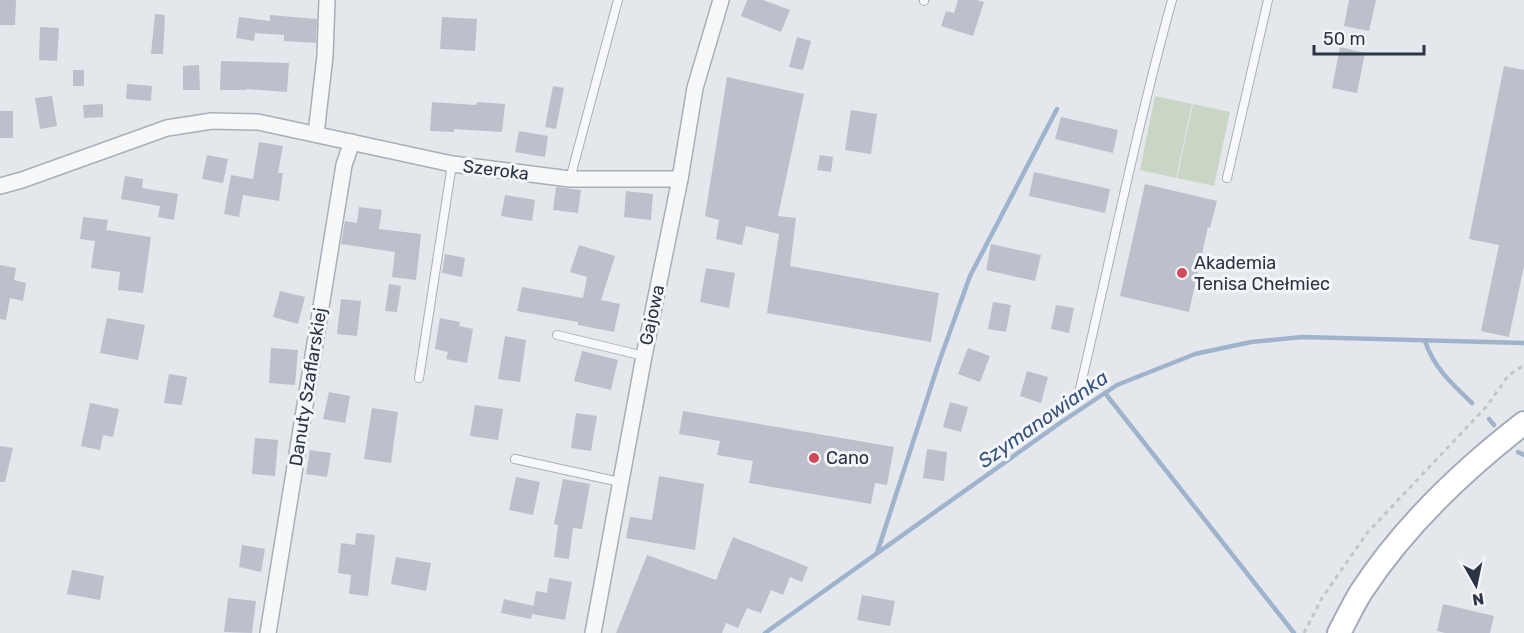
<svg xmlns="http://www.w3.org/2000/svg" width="1524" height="633" viewBox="0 0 1524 633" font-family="Rubik,sans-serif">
	<rect width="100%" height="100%" fill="#e4e7ec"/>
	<g fill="#c9d6c5">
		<polygon points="1155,96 1192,104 1176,178 1140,170"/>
		<polygon points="1193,104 1230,112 1214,186 1177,178"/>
	</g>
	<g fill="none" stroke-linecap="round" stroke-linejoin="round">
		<g stroke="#9fb4cc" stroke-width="4.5">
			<path d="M1425,341C1434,368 1452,384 1472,403"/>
			<polyline points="1105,393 1294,633"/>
			<polyline points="1489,419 1494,425"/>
			<polyline points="1518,452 1524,455"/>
			<polyline points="877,553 939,362 970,276 1057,109"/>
			<polyline points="765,633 1060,423 1117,385 1195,354 1251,342 1302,337 1524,343"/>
		</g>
	</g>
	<g fill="#bbc0ca">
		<polygon points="0,0 16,0 15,25 0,25"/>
		<polygon points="747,0 763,0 790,10 781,32 741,16"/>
		<polygon points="958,0 976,0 984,2 973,36 941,26 946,11 954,13"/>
		<polygon points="1349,0 1376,0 1369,31 1344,26"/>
		<polygon points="155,14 165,15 163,54 151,54"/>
		<polygon points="270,15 317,19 316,43 284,41 284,35 255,33 254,41 236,38 239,17 270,21"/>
		<polygon points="442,17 477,19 475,51 440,49"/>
		<polygon points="40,27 59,28 57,61 39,60"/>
		<polygon points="797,37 811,41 803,70 789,67"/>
		<polygon points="1340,47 1365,53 1357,93 1332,88"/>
		<polygon points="221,61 289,63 287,92 246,89 246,90 220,90"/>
		<polygon points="199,65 200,90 183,90 183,66"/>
		<polygon points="1504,66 1524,70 1524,266 1509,337 1481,331 1499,245 1469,239"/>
		<rect x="73" y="70" width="11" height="16"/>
		<polygon points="727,77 804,94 778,216 796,218 790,266 939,293 931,342 767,313 779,234 746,226 742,245 716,239 719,220 705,216"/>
		<polygon points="127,84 152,86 151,101 126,99"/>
		<polygon points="553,86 564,88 556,129 545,127"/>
		<polygon points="52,96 57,126 40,129 35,98"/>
		<polygon points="432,102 476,105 477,102 505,104 502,132 454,129 454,132 430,131"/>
		<polygon points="103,104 103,117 84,118 83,105"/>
		<polygon points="851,110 877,114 871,154 845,150"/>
		<rect x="0" y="111" width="13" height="27"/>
		<polygon points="1061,117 1118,130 1113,153 1055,139"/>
		<polygon points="519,131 548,136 545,157 515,152"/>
		<polygon points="259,142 283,146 278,173 283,173 279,201 243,195 239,217 224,214 231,175 253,179"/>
		<polygon points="207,155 228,159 223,183 202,179"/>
		<polygon points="820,155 833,157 831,172 817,170"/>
		<polygon points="1034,172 1110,189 1105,213 1029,196"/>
		<polygon points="125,176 143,179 142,188 178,194 174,220 158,217 160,206 121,199"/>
		<polygon points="1145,184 1217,201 1210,228 1208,227 1189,312 1120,296"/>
		<polygon points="556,187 581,190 578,213 553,210"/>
		<polygon points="626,191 653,194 651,220 624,217"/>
		<polygon points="505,195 535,200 532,221 501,216"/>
		<polygon points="359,207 382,210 379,229 421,234 416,280 392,277 395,252 341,244 345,221 357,223"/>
		<polygon points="83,217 108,220 106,230 151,237 143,293 118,290 120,272 91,268 95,241 80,239"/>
		<polygon points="991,244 1041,255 1035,281 986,270"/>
		<polygon points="579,245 615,256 601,300 620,304 614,332 578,325 578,322 517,311 522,287 583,298 587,277 570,272"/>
		<polygon points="445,254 465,258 462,277 442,273"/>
		<polygon points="0,265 16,268 14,280 26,283 23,301 10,298 6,320 0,319"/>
		<polygon points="706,268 735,273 729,308 700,302"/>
		<polygon points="389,284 401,286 397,312 385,311"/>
		<polygon points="280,291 305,297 298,324 273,317"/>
		<polygon points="341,299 361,301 357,336 337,334"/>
		<polygon points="993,302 1011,305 1006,332 988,329"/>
		<polygon points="1056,305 1074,308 1069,333 1051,329"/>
		<polygon points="107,318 145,325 138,360 100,353"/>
		<polygon points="440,318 460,322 459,326 473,329 467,363 446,359 448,352 435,349"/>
		<polygon points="505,336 526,340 520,382 498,379"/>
		<polygon points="271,348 298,350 295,385 269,383"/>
		<polygon points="968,348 990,356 980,382 958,374"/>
		<polygon points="582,351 618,360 611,390 574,381"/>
		<polygon points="1027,371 1048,377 1041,403 1020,396"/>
		<polygon points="169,374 187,377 182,405 164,403"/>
		<polygon points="329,392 350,396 345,423 323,419"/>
		<polygon points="950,402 968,407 961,432 943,427"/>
		<polygon points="90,403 119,409 113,437 103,435 100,450 81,446"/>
		<polygon points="475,405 503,409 498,440 470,436"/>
		<polygon points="372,408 398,412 391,463 364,459"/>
		<polygon points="683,411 894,447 887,485 875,483 871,504 749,483 753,461 717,455 720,441 679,434"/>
		<polygon points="576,413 597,416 591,451 571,448"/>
		<polygon points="255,438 278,440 275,476 252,474"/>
		<polygon points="0,446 13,448 5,482 0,482"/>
		<polygon points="927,449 947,452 944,481 923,478"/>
		<polygon points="310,450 331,453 327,477 306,474"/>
		<polygon points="659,476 704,484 695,550 626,538 630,517 652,520"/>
		<polygon points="516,477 540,482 533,515 509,510"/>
		<polygon points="563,479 590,484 582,529 573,528 569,559 554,557 558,525 554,524"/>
		<polygon points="356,533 375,535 368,596 349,594 351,575 338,573 341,543 355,545"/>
		<polygon points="733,537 808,567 802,582 790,577 783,595 771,590 761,613 747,608 738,628 726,623 722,633 616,633 647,555 716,580"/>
		<polygon points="242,545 265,549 261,572 239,567"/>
		<polygon points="396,557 431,563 426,591 391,584"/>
		<polygon points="72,570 104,576 100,600 67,594"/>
		<polygon points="549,578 572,582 565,620 532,614 536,591 547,593"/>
		<polygon points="862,595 895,601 890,626 857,620"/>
		<polygon points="228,598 256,601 252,633 224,632"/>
		<polygon points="504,599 534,606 531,619 501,613"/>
		<polygon points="1443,604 1494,616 1490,633 1445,633 1437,631"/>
	</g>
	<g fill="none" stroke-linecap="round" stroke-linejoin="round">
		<g stroke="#a9aeb7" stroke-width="10">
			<g id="service">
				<polyline points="924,1 924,0"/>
				<polyline points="1227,178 1268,0"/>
				<polyline points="570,179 618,0"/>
				<polyline points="557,335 644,356"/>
				<polyline points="419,378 452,164"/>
				<path d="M990,458L1078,397C1109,265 1136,131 1172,0"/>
				<polyline points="515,459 620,482"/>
			</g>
		</g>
		<g stroke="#a9aeb7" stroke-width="18">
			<g id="minor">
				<polyline points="316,134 325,56 327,0"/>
				<polyline points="0,186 22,180 167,128 212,121 258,122 452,164 570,179 680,179"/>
				<polyline points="268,633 344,165 352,142"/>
				<polyline points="593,633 644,356 680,179 695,88 721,0"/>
			</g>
		</g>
		<g stroke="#a3abb8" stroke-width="26">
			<path id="primary" d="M1339,633C1346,620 1353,605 1361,592C1404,526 1462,471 1524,423"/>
		</g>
		<polyline stroke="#c2c5cb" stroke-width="3" stroke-dasharray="4.5 4.5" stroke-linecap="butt" points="1304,633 1322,598 1367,533 1486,407 1508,376 1524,365"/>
		<use href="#service" stroke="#f7f8fa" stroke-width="8"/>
		<use href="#minor" stroke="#f7f8fa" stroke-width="15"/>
		<use href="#primary" stroke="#fff" stroke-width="22"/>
	</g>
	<g fill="#d1495b" stroke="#f4f6f9" stroke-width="2">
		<circle cx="1182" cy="273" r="6"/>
		<circle cx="814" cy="458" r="6"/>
	</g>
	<g text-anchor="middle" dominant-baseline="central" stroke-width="6" stroke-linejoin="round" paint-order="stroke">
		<g font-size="18" fill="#2b3445" stroke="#f4f6f9">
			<text transform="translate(496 170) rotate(7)">Szeroka</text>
			<text transform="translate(652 315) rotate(-78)">Gajowa</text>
			<text transform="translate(308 387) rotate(-81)">Danuty Szaflarskiej</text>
		</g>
		<g font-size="18" fill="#2b3445" stroke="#f4f6f9" text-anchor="start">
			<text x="1194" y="263">Akademia<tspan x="1194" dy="21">Tenisa Chełmiec</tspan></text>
			<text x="826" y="458">Cano</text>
		</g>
		<g font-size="20" font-style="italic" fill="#34527a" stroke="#f4f6f9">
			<text transform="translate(1043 419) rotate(-35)">Szymanowianka</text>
		</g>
	</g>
	<g transform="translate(1476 585) rotate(171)" stroke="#f4f6f9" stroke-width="4.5" paint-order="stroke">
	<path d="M0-4.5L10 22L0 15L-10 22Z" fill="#2b3445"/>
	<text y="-9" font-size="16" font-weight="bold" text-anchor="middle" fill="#2b3445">N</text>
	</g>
	<path d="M1314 45v9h110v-9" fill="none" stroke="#2b3445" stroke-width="3"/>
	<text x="1323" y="45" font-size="18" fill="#2b3445" stroke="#f4f6f9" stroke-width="4.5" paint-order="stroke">50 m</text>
</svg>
